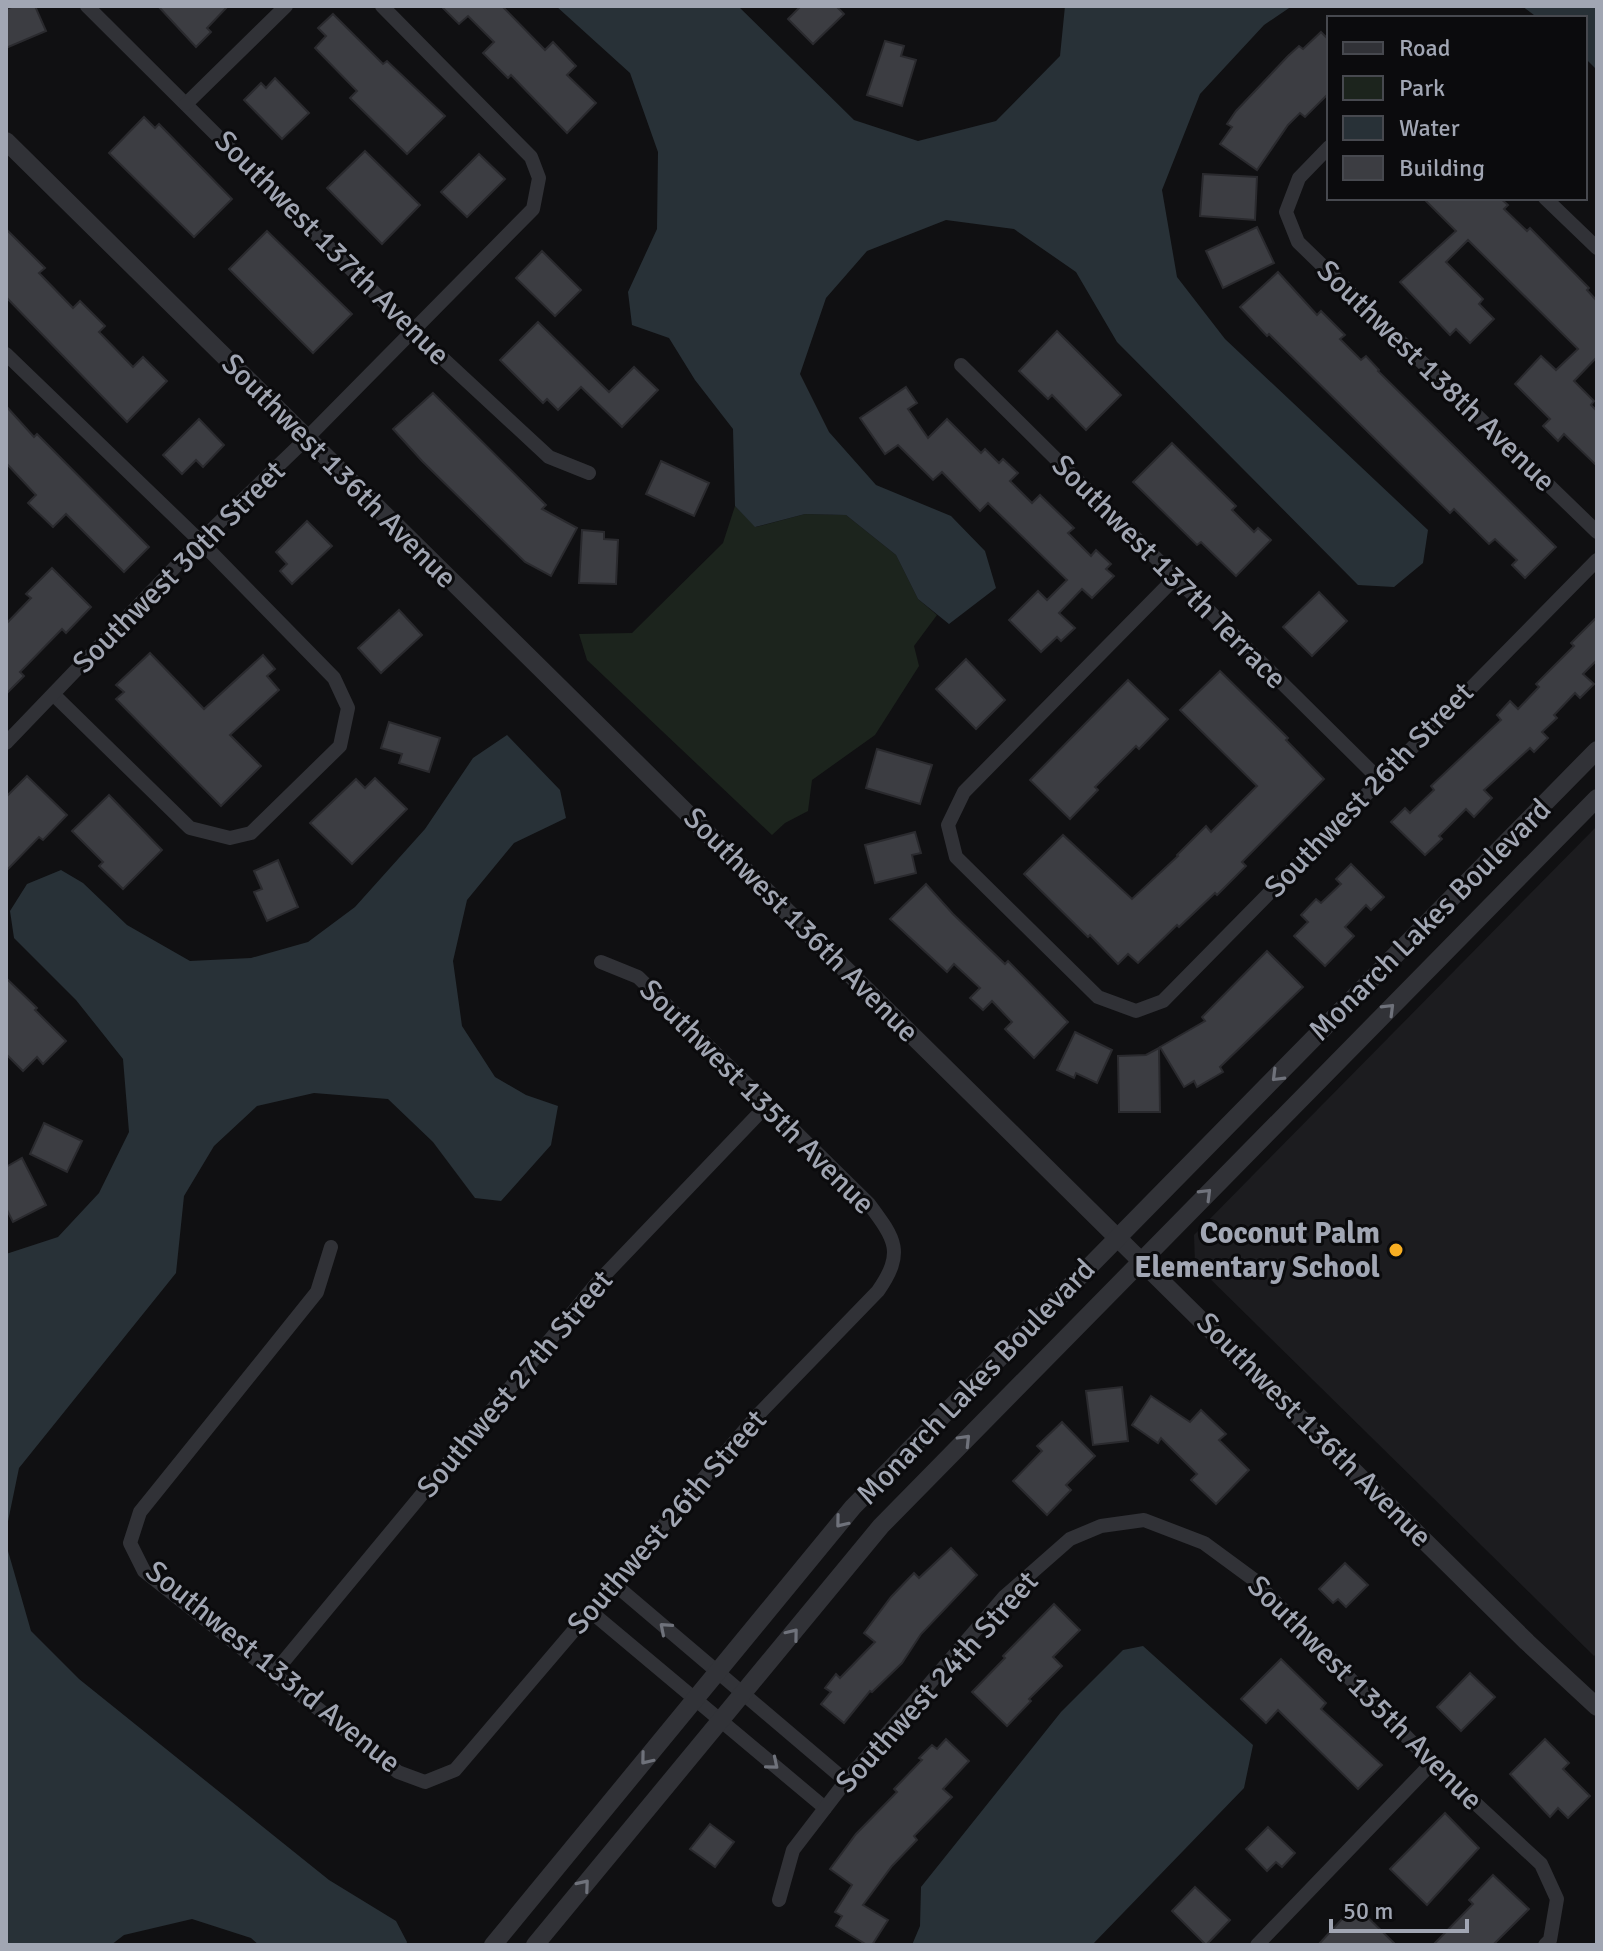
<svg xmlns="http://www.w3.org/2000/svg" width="1603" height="1951" viewBox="0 0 1603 1951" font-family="Signika,sans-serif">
	<rect width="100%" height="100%" fill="#101012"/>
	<polygon fill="#1c1c1f" points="1597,826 1597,1653 1594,1656 1195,1264 1194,1235"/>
	<polygon fill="#1c241d" points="735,506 756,527 805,514 846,515 896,555 918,599 937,615 914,646 919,666 875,735 812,780 808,811 785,823 772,835 587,660 579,634 632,633 723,543"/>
	<g fill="#283137">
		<polygon points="556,6 738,6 854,120 918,141 996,121 1060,56 1065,6 1292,6 1264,25 1200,94 1162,190 1177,277 1225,339 1428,530 1423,563 1394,587 1358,585 1117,342 1076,272 1014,229 946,220 867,251 826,298 800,374 829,432 876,485 951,516 985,551 996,588 949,624 918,599 896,555 846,515 805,514 755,527 735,506 733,429 695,380 669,338 632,325 628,292 657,229 658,152 630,73"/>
		<polygon points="1522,6 1597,6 1597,70 1585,58 1585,18 1538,18"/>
		<polygon points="507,735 560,790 566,818 514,843 467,900 453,961 462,1026 495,1077 526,1095 558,1106 551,1145 501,1201 475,1198 433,1142 388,1099 314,1093 257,1106 214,1146 184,1196 176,1273 19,1468 6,1531 6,1254 58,1237 99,1193 129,1132 123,1059 76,1000 14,938 10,911 27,884 61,870 83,883 127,925 190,961 251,958 308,942 355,907 425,829 473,758"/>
		<polygon points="6,1544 31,1631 79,1679 329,1880 396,1921 407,1942 406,1945 259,1945 251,1938 192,1919 124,1935 111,1945 6,1945"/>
		<polygon points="1143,1646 1253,1745 1244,1788 1092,1945 912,1945 920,1926 921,1887 1061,1712 1123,1650"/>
	</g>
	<g fill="#3c3d42" stroke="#2a2a2e" stroke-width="2">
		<polygon points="14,6 35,6 46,31 6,48 6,9"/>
		<polygon points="158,6 228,6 207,28 211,32 196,47"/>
		<polygon points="441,6 502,6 545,50 553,42 576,66 567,75 596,103 567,133 511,75 508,78 483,53 494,42 468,16 459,24"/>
		<polygon points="801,6 836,6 844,14 813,44 788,19"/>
		<polygon points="333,14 383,64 387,61 445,116 407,154 350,98 357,91 315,48 326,36 318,28"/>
		<polygon points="1321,32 1329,40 1329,93 1305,117 1300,113 1288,125 1257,170 1220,144 1232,127 1227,124 1236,111 1288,56 1299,46 1303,49"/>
		<polygon points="885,41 904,46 901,56 916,60 902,106 867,95"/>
		<polygon points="275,78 309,113 282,139 244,100 261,83 266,88"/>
		<polygon points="144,117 155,128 159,124 232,199 194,237 109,153"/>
		<polygon points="365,151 420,205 382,244 327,188"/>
		<polygon points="479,154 505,179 467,217 441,192"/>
		<polygon points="1203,174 1257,177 1255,220 1200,216"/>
		<polygon points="1423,198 1500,198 1508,205 1504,209 1527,231 1530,228 1589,288 1587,290 1597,301 1597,357 1574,381 1594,401 1591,405 1597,411 1597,466 1564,434 1558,441 1543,426 1550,419 1515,384 1541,356 1556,370 1578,349 1468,240 1446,262 1483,299 1479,304 1494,319 1470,343 1456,329 1450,335 1400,282 1456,231"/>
		<polygon points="1257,227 1274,263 1223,288 1206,251"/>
		<polygon points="6,229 45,268 39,273 73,308 80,301 105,326 99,332 133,367 143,357 167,381 127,422 6,297"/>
		<polygon points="267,231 352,314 313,353 229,269"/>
		<polygon points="542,251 581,290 555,316 516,278"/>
		<polygon points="1278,272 1317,315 1321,311 1345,335 1340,339 1361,360 1366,356 1379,370 1378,371 1556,547 1525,578 1512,565 1517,560 1495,539 1489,544 1454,509 1450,513 1269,334 1267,336 1240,307"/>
		<polygon points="538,322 609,392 634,367 658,390 622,427 581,387 558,410 547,399 543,403 500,360"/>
		<polygon points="1057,331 1121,395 1086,430 1052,395 1048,399 1019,371"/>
		<polygon points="906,387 917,403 908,409 928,438 947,419 981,453 985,449 999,463 1003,459 1018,473 1010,481 1032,503 1040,495 1074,528 1068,533 1091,556 1096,550 1111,564 1106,569 1114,576 1092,598 1082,589 1059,613 1075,628 1061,641 1057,637 1041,652 1009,620 1038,591 1047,600 1067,580 988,503 980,511 942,472 933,480 898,445 885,454 860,418"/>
		<polygon points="433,393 546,505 542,509 577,528 551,576 525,562 422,461 393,429"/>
		<polygon points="6,406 34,437 37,434 149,547 124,572 66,514 53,527 28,503 36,495 6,463"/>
		<polygon points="199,419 224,445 203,467 196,460 182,474 163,455"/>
		<polygon points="1172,443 1236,506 1232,510 1254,532 1258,528 1271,540 1236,576 1201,542 1197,545 1133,482"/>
		<polygon points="661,461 709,483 694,516 646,494"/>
		<polygon points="307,521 332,546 292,584 280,571 287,564 276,552"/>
		<polygon points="582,530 604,532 604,539 618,540 616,584 579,583"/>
		<polygon points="52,568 91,607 66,633 62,629 20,672 24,676 6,694 6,624 31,598 26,594"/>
		<polygon points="1319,592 1347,621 1312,656 1283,627"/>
		<polygon points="399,610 422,635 381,673 358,648"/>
		<polygon points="1597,617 1597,660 1583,674 1594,684 1580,698 1575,693 1554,715 1557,718 1542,732 1548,738 1534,752 1530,748 1484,790 1492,798 1474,817 1466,809 1439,836 1442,839 1425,855 1391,822 1405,808 1410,813 1434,790 1431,786 1501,720 1497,715 1510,701 1518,709 1539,687 1536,684 1574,646 1571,643"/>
		<polygon points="150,653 204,709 263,655 275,669 267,676 279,690 230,735 261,766 221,806 116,699 124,692 116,685"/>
		<polygon points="966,659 1005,700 976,729 936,689"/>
		<polygon points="1220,671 1288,738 1286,740 1324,779 1242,862 1246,866 1217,895 1215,893 1179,927 1177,925 1138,963 1128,954 1118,964 1090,935 1088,937 1024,874 1063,835 1132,899 1178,856 1177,855 1206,826 1211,832 1257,786 1180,710"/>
		<polygon points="1128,680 1168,719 1139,749 1136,746 1095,787 1098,790 1070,819 1030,780"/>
		<polygon points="389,722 440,738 429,772 399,763 402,754 381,748"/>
		<polygon points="877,749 932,765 920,804 866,788"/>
		<polygon points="27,776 67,815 43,840 39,837 6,871 6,797"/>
		<polygon points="375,778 407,809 352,864 310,823 356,779 365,788"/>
		<polygon points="109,795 162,850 123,889 99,866 103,862 72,831"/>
		<polygon points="915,832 921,853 912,855 916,873 875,883 865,845"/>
		<polygon points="278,860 298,907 267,921 254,892 262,889 254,871"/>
		<polygon points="1351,864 1384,897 1371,910 1366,905 1345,927 1354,936 1325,966 1294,936 1308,922 1301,915 1316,899 1321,903 1341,884 1336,879"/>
		<polygon points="926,884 953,914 1005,964 1008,961 1068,1022 1034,1058 1005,1029 1012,1022 992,1001 983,1010 970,998 980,988 954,964 947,972 890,919"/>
		<polygon points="1267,951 1303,987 1220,1067 1223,1072 1197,1087 1194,1081 1184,1087 1160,1047 1205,1021 1202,1017"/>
		<polygon points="6,978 37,1008 35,1010 66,1041 43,1064 37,1057 23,1071 6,1054"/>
		<polygon points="1075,1032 1112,1050 1097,1083 1076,1073 1074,1078 1057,1070"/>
		<polygon points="1159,1048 1160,1112 1119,1112 1118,1056 1146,1055"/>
		<polygon points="44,1123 82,1141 67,1172 30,1154"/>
		<polygon points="22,1158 46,1205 13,1222 6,1208 6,1167"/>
		<polygon points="1122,1387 1128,1441 1093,1445 1086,1391"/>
		<polygon points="1151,1396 1190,1422 1201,1410 1226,1434 1219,1440 1249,1470 1216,1504 1191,1480 1197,1474 1161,1438 1158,1443 1132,1425"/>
		<polygon points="1062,1422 1095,1456 1066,1485 1071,1490 1047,1515 1013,1481 1042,1451 1037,1446"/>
		<polygon points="951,1548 977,1575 921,1634 902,1663 872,1692 870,1691 844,1723 821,1704 831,1692 825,1688 836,1674 840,1678 875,1642 864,1633 891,1597 914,1573 919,1578"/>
		<polygon points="1345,1563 1368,1585 1346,1607 1338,1599 1333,1603 1319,1589"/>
		<polygon points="1054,1604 1080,1630 1053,1657 1062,1666 1029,1699 1031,1701 1007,1726 972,1692 1005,1658 1003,1656"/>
		<polygon points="1281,1659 1326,1703 1321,1709 1382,1765 1358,1789 1278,1710 1266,1723 1241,1699"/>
		<polygon points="1470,1673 1495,1697 1461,1731 1437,1707"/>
		<polygon points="946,1739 969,1761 943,1789 952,1797 914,1836 917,1840 892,1866 863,1905 888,1920 872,1945 867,1945 836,1926 842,1916 835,1912 852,1885 830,1869 856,1834 897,1792 894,1789 922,1760 919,1758 932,1745 937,1749"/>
		<polygon points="1545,1739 1569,1763 1563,1769 1590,1796 1568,1818 1558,1808 1550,1817 1510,1774"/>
		<polygon points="1445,1813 1479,1848 1427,1905 1390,1869"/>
		<polygon points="710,1824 734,1842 715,1867 690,1849"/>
		<polygon points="1268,1827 1295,1853 1282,1867 1276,1862 1267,1871 1246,1849"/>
		<polygon points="1493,1875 1529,1909 1493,1945 1433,1945 1473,1904 1469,1900"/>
		<polygon points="1195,1887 1230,1920 1206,1945 1172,1911"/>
		<polygon points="1355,1905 1396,1945 1318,1945"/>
	</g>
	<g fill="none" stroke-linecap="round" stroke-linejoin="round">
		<g stroke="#313237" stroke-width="14">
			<polyline points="87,6 412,330 549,457 589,473"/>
			<polyline points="186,104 286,6"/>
			<polyline points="1329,147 1299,178 1286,212 1298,242 1597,532"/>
			<polyline points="1545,198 1597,248"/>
			<polyline points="6,354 200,541 334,678 348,708 340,746 251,833 230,838 190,828 54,695"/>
			<polyline points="961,365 1379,779"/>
			<polyline points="1175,578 964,792 948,825 956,857 1098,997 1136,1011 1163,1001 1597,560"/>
			<polyline points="6,743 200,541 306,439 533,209 539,178 531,157 382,6"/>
			<path d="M331,1247L317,1292L140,1512L130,1543L144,1571L398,1772L425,1782L455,1770L755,1418L878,1291C905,1252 895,1239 869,1204L638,977L601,962"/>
			<polyline points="613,1583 846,1781"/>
			<polyline points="590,1611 825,1808"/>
			<polyline points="274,1673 597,1283 767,1105"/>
			<polyline points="779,1900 793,1850 846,1781 1004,1597 1070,1539 1101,1526 1144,1520 1204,1543 1253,1579 1432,1763 1541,1864 1557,1899 1550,1940 1545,1945"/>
			<polyline points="1257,1945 1432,1763"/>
		</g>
		<g stroke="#313237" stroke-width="18">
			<polyline points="6,141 1527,1642 1597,1707"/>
			<polyline points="493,1945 853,1507 1597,750"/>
			<polyline points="535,1945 881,1526 1597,798"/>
		</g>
	</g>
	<defs><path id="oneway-chevron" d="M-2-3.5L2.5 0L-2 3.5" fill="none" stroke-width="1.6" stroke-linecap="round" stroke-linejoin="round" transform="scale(2)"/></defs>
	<g stroke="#6f727b">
		<use href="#oneway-chevron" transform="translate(1389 1009) rotate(-45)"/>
		<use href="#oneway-chevron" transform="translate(1277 1076) rotate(135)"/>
		<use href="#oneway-chevron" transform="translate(1206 1194) rotate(-45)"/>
		<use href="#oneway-chevron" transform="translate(965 1440) rotate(-46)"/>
		<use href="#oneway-chevron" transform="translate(841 1522) rotate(129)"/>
		<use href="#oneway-chevron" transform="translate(665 1628) rotate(-139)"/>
		<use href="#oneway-chevron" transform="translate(793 1634) rotate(-51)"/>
		<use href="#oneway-chevron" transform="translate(646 1759) rotate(129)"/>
		<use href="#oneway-chevron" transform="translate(773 1764) rotate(40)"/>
		<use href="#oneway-chevron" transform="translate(584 1885) rotate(-50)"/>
	</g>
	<circle fill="#f8ae22" stroke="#0b0b0d" stroke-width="3" cx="1396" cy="1250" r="8"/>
	<g text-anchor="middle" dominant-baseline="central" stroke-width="6" stroke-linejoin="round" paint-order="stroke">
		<g font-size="30" fill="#a1a6b3" stroke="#0b0b0d">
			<text transform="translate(332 248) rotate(45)">Southwest 137th Avenue</text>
			<text transform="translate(1436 376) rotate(44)">Southwest 138th Avenue</text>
			<text transform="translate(339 471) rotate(45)">Southwest 136th Avenue</text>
			<text transform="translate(179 567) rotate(-45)">Southwest 30th Street</text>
			<text transform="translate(1169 572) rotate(45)">Southwest 137th Terrace</text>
			<text transform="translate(1369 790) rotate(-46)">Southwest 26th Street</text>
			<text transform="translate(1430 920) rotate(-45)">Monarch Lakes Boulevard</text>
			<text transform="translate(801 925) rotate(45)">Southwest 136th Avenue</text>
			<text transform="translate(757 1097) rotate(45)">Southwest 135th Avenue</text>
			<text transform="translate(976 1382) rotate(-46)">Monarch Lakes Boulevard</text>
			<text transform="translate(515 1384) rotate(-50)">Southwest 27th Street</text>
			<text transform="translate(1314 1430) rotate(45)">Southwest 136th Avenue</text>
			<text transform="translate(667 1522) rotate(-49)">Southwest 26th Street</text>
			<text transform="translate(273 1667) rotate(39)">Southwest 133rd Avenue</text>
			<text transform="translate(937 1682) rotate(-48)">Southwest 24th Street</text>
			<text transform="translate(1365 1693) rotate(45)">Southwest 135th Avenue</text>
		</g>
		<g font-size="30" font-weight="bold" fill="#a1a6b3" stroke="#0b0b0d" text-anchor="end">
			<text x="1380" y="1233">Coconut Palm<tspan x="1380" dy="34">Elementary School</tspan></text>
		</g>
	</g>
	<rect width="1603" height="1951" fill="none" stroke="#a1a6b3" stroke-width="16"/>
	<rect x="1327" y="16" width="260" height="184" fill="#0b0b0d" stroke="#47494f" stroke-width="2"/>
	<rect x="1343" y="42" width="40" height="12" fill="#313237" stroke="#47494f" stroke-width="2"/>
	<text x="1399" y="56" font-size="24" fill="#a1a6b3">Road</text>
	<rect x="1343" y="76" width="40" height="24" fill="#1c241d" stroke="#47494f" stroke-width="2"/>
	<text x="1399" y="96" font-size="24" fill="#a1a6b3">Park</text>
	<rect x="1343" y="116" width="40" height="24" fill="#283137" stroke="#47494f" stroke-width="2"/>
	<text x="1399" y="136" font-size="24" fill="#a1a6b3">Water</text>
	<rect x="1343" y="156" width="40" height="24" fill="#3c3d42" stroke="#47494f" stroke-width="2"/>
	<text x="1399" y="176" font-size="24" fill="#a1a6b3">Building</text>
	<path d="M1331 1919v12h136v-12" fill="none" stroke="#a1a6b3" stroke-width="4"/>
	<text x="1343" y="1919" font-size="24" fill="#a1a6b3" stroke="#0b0b0d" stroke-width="6" paint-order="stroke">50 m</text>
</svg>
